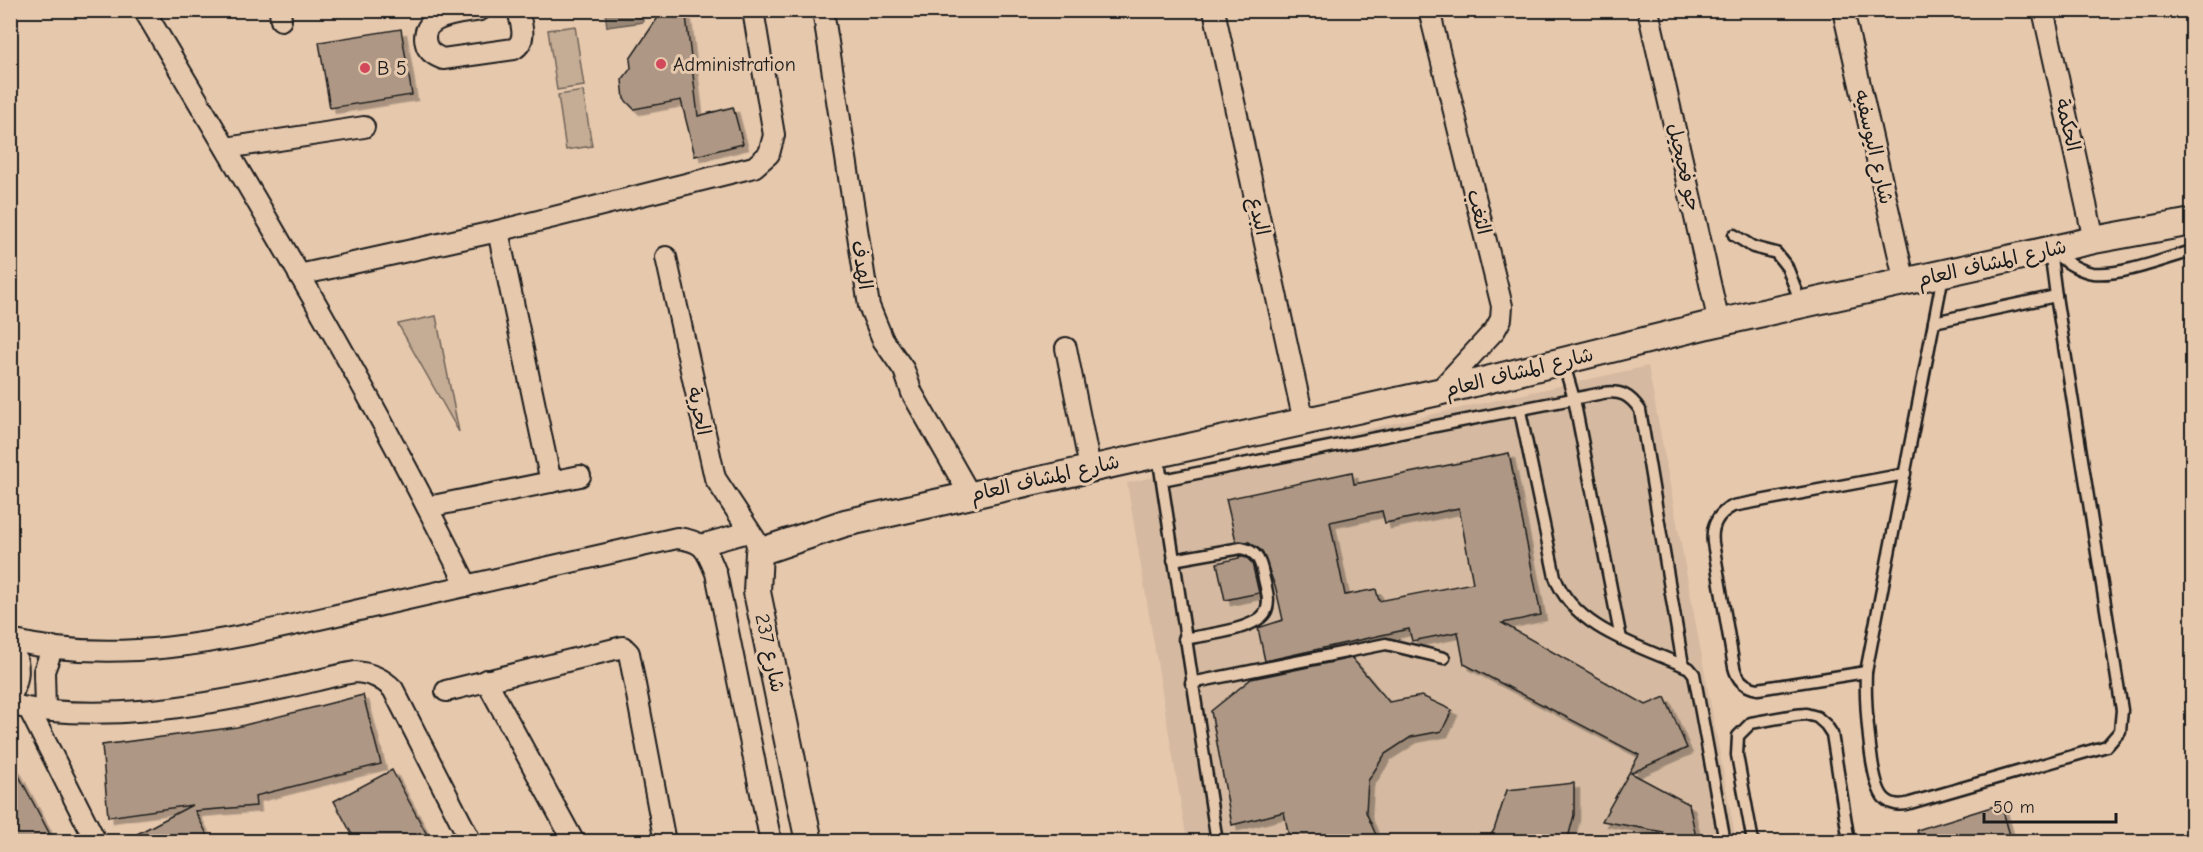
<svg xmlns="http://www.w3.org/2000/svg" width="2203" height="852" viewBox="0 0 2203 852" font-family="'Comic Neue','Playpen Sans Arabic',sans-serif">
	<defs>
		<filter id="shadow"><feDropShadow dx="5.5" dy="5.5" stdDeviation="0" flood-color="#0004"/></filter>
	</defs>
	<rect width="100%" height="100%" fill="#e6c8ad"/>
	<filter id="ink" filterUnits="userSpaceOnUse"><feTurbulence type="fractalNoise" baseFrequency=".0167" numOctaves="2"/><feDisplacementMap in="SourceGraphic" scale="12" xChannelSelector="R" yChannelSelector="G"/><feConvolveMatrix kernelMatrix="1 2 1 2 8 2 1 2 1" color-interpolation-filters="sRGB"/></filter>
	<g filter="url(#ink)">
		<polygon fill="#d5baa1" points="1648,366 1736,841 1187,841 1127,483"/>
		<g fill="#c5ac95" stroke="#706458" stroke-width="1.5">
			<polygon points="575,26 584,86 557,90 548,30"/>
			<polygon points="583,91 592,146 566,150 558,95"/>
			<polygon points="436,316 459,432 398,324"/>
		</g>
		<polygon fill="#988676" stroke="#665c52" stroke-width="1.5" points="605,11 642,11 643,22 607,27"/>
		<g fill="#ae9885" stroke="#1c1c1c" stroke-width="1.5" fill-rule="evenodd" filter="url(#shadow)">
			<polygon points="663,10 681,10 686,16 698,116 733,107 743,144 695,156 681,100 634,109 624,99 622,80 631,68 630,59"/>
			<polygon points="401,29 412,95 330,108 319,42"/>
			<path d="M1509,453L1541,615L1502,623L1646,705L1665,697L1687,748L1631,773L1689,804L1697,842H1665L1663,832L1602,821L1639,755L1464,664L1458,632L1412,641L1409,629L1265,661L1258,628L1283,620L1276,589L1262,551L1249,542L1236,541L1226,499L1352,472L1354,484ZM1459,508L1473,583L1379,601L1376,589L1345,595L1330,522L1382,511L1385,523Z"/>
			<polygon points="1239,556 1247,558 1252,563 1259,593 1225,600 1217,563 1239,558"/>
			<polygon points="1352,658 1389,702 1422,696 1452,710 1442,731 1411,737 1385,754 1368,781 1366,812 1379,842 1290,842 1284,812 1232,825 1211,711 1251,679"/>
			<polygon points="363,695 381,764 255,796 256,806 195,811 211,842 122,842 192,805 108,817 102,745 237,727"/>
			<polygon points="10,759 54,842 10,842"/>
			<polygon points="392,770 431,842 356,842 334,801"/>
			<polygon points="1574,783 1574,815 1567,842 1486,842 1494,830 1507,790"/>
			<polygon points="2001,804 2012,842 1920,842 1917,830"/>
		</g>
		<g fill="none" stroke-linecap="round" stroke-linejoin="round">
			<g stroke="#1c1c1c" stroke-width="15">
				<g id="service">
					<polyline points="1734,235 1753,247 1776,253 1787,267 1802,305"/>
					<polyline points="2050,250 2056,296"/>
					<path d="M2052,252C2064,260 2078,271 2093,273C2122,276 2164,259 2192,251"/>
					<path d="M2056,296L2122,710L2120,731L2107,746L1910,803C1901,806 1891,805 1884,798C1869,782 1865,695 1866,672L1934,322Z"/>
					<polyline points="1934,322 1943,275"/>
					<polyline points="1563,361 1574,399 1621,639"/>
					<path d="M1520,411L1555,577C1574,630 1643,647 1689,668L1694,674L1725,842"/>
					<polyline points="1158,455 1217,842"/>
					<path d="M1162,480L1603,393C1620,390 1630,395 1640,410L1683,665"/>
					<path d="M1173,560L1241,548C1256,551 1260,559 1263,574C1265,585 1271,600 1266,611C1257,630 1204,635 1184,639"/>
					<path d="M1866,672L1758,689C1745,687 1737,680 1734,667L1713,543C1711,526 1717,514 1733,506L1905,474"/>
					<polyline points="1191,683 1386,644 1444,658"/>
					<polyline points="1753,842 1737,755 1738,736 1751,723 1795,715 1806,714 1817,717 1826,725 1832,734 1849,842"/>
				</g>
			</g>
			<g stroke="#1c1c1c" stroke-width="24">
				<g id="minor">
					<path d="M144,10C256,199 370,389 467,586"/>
					<polyline points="280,10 281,20"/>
					<path d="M480,10C462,14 418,14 426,44C428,52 435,56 443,59L514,49C528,40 521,24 518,10"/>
					<polyline points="823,10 869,306 883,340 904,370 912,393 970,495"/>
					<polyline points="1214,10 1304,422"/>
					<polyline points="1429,10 1502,306 1501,319 1495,330 1438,392"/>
					<polyline points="1648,10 1719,323"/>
					<polyline points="1843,10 1905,283"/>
					<polyline points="2043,10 2094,240"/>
					<polyline points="226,148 364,127"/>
					<polyline points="498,231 551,482"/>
					<polyline points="666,257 715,478 755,539 759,552"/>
					<polyline points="299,275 498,231 754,167 769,154 774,135 753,10"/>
					<polyline points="1066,348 1090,468"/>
					<polyline points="428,507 580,476"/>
					<polyline points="701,545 748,532"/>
					<path d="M10,640C131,669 250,634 368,608C471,585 574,561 677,538C704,541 706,549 716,573L771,842"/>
					<path d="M10,645C22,664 19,679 10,699"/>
					<polyline points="486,680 574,842"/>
					<polyline points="446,691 623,647 629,653 665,842"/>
					<path d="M10,705C98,723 197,707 284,688C308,683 331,676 355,672C371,673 382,678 393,689L471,842"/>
					<polyline points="29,709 96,842"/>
					<polyline points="45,710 44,671 53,647"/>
				</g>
			</g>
			<g stroke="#1c1c1c" stroke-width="30">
				<polyline id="tertiary" points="809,842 757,592 759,552 845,523 1438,392 1708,325 2094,240 2192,222"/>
			</g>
			<use href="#service" stroke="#e6c8ad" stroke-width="10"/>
			<use href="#minor" stroke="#e6c8ad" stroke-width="20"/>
			<use href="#tertiary" stroke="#e6c8ad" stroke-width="26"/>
		</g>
	</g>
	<g fill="#d1495b" stroke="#e6c8ad" stroke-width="2">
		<circle cx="661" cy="64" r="6"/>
		<circle cx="365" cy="68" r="6"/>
	</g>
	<g text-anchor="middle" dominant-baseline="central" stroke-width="6" stroke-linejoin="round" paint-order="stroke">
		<g font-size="20" fill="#1c1c1c" stroke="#e6c8ad" text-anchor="start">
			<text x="673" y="64">Administration</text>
			<text x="377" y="68">B 5</text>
		</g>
		<g font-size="20" fill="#1c1c1c" stroke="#e6c8ad">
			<text transform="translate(2068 125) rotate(77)">الحكمة</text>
			<text transform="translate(1874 147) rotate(77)">شارع اليوسفيه</text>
			<text transform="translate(1684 167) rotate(77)">جو فحيحيل</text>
			<text transform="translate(1479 212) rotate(76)">الثغب</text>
			<text transform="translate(1259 216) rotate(78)">البدع</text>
			<text transform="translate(1992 263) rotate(-13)">شارع المشاف العام</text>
			<text transform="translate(862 265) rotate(81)">الهدف</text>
			<text transform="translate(1519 372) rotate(-14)">شارع المشاف العام</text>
			<text transform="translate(699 411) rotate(78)">الحرية</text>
			<text transform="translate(1045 478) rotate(-13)">شارع المشاف العام</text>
			<text transform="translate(770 653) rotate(78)">شارع 237</text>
		</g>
	</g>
	<rect width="2203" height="852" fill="none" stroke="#e6c8ad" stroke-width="36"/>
	<rect x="18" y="18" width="2167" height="816" fill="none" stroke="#1c1c1c" stroke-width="2" filter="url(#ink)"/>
	<path d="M1984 813v9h132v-9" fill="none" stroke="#1c1c1c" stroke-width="3"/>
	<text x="1993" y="813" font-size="18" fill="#1c1c1c" stroke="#e6c8ad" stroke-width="4.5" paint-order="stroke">50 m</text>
</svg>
